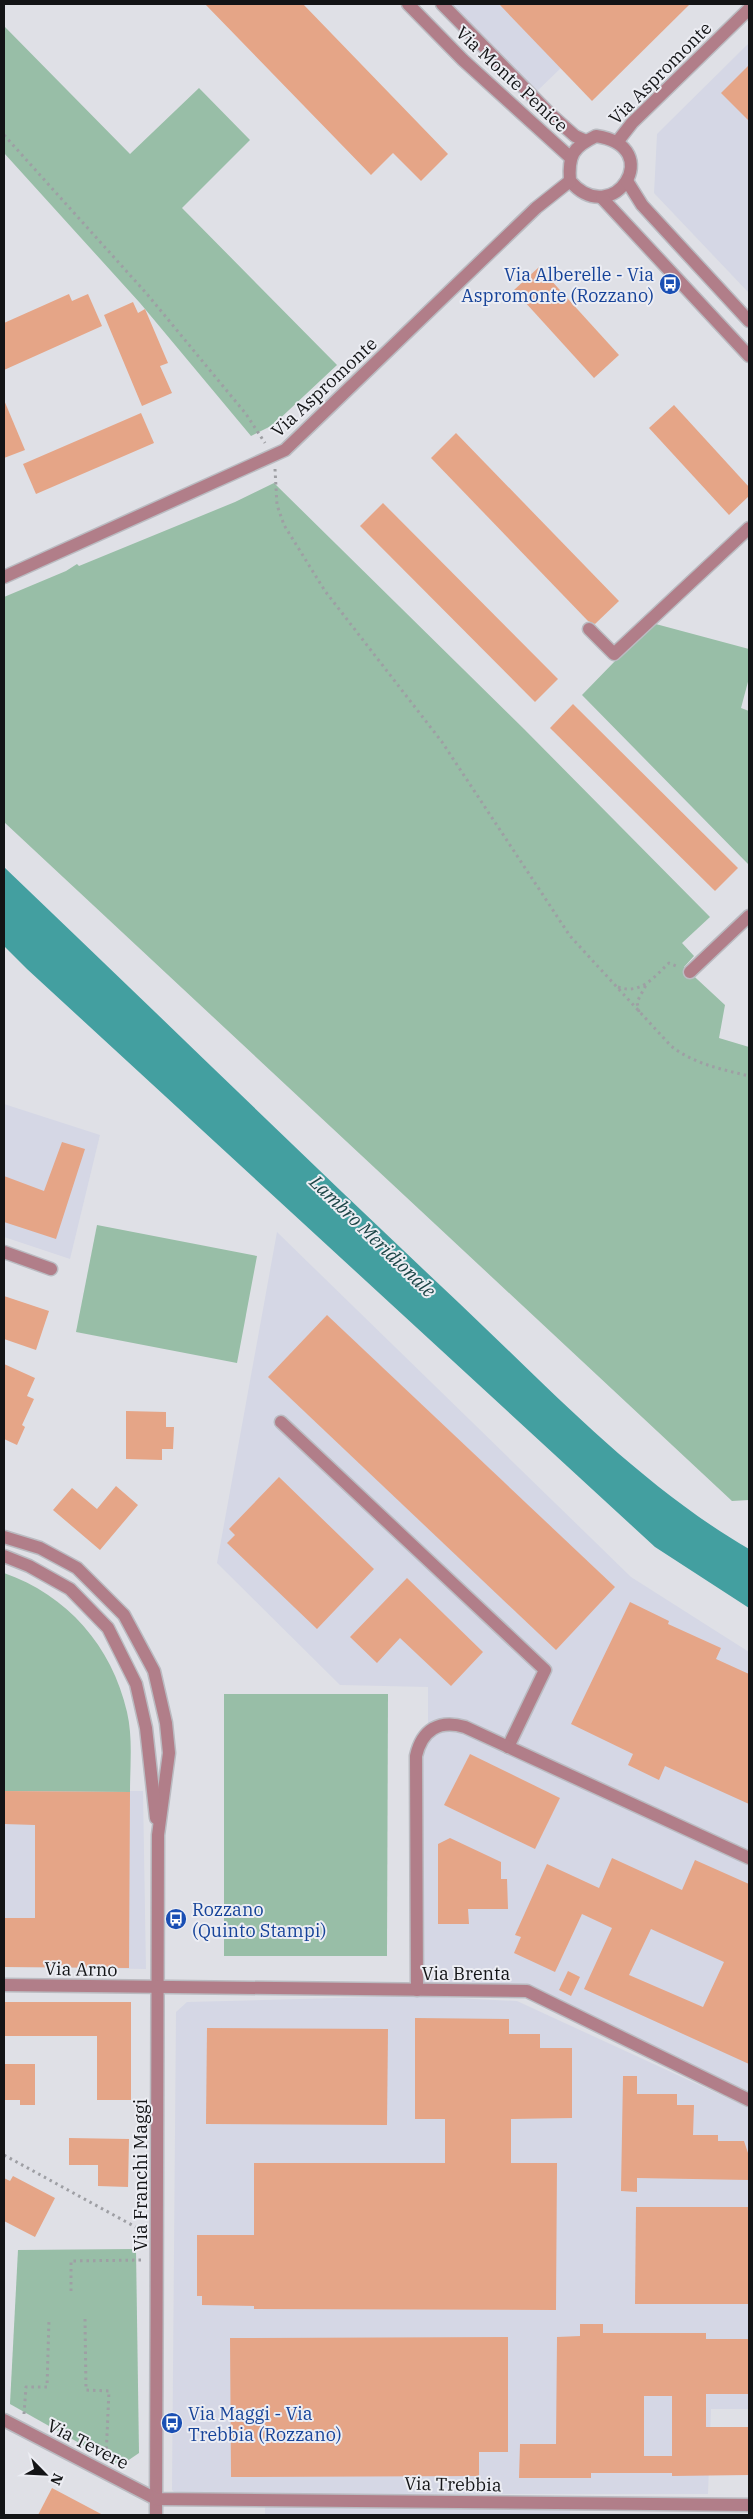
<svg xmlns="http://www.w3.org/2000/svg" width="753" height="2519" viewBox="0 0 753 2519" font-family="'IBM Plex Serif',serif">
	<rect width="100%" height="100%" fill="#dfe0e6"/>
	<g fill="#d5d7e5">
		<polygon points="442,4 627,4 532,96"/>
		<polygon points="749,43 749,293 654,193 657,134"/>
		<polygon points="4,1104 100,1135 70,1259 4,1237"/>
		<polygon points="277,1232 631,1577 749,1652 749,2100 527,1991 417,1990 416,1756 428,1732 428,1687 340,1685 217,1563"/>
		<polygon points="4,1791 143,1791 146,1969 4,1967"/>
		<polygon points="413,1996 517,2001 749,2108 749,2409 711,2409 708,2494 187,2494 174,2492 172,2490 176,2012 187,2002"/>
		<polygon points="265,2500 570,2503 570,2515 265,2515"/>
	</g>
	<g fill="#98bea7">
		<polygon points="4,26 130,154 199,88 250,140 182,208 337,365 273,425 251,436 140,303 4,153"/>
		<polygon points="274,483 524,729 710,917 682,943 694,956 684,967 725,1005 719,1038 749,1047 749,1500 732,1501 4,822 4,597 66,571 77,564 79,566 235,502"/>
		<polygon points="652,623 749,649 749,678 741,708 749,711 749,865 582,695"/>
		<polygon points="97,1225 257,1256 237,1363 76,1332"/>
		<path d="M4,1573C67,1595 112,1646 127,1712C133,1738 130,1765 130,1792L4,1791Z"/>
		<polygon points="224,1694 388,1694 387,1956 224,1956"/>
		<polygon points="136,2249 139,2453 120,2466 10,2404 18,2250"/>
	</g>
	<path fill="#439fa0" d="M4,867C156,1012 306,1159 459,1303C551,1390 639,1485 749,1549V1608L655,1547L27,969L4,946Z"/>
	<g fill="#e5a587" fill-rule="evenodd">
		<polygon points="205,4 303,4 448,154 421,181 393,153 371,175"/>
		<polygon points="499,4 690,4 592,101"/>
		<polygon points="749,65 749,121 721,93"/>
		<polygon points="539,267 619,355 594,378 514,290"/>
		<polygon points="69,294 72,301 88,294 102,326 4,370 4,323"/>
		<polygon points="133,302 138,313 145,309 168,363 160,366 172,393 142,406 104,315"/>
		<polygon points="4,400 25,450 4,458"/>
		<polygon points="674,405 749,487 749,496 729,515 649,428"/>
		<polygon points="141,413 154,443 36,494 23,464"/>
		<polygon points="456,433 619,601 595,624 588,621 431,458"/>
		<polygon points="383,503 558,679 535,702 360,526"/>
		<polygon points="573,704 738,868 715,891 550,728"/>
		<polygon points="62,1142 85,1149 56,1239 4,1222 4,1176 44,1191"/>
		<polygon points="4,1296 49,1311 36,1350 4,1339"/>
		<polygon points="327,1315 615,1587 556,1650 268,1377"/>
		<polygon points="4,1364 35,1378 27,1396 34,1399 22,1425 25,1427 17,1445 4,1439"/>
		<polygon points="126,1411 166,1412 166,1427 174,1427 173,1449 162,1449 162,1460 126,1459"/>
		<polygon points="279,1477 374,1569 317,1629 227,1543 235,1535 229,1529"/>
		<polygon points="116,1486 138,1505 100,1550 53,1510 72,1488 97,1509"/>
		<polygon points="407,1578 483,1652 451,1686 400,1638 377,1663 350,1637"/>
		<polygon points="630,1602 669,1621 668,1624 721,1648 716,1659 749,1674 749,1804 665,1766 659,1780 628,1765 633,1754 571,1724"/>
		<polygon points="470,1754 560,1798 535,1849 444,1805"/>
		<polygon points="4,1791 130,1792 129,1968 4,1967 4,1918 35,1918 35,1825 4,1824"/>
		<polygon points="450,1838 501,1862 501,1879 507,1879 508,1909 468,1909 469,1924 438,1924 438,1844"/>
		<path d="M612,1858L682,1890L695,1860L749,1884V2064L584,1989L612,1928L582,1914L555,1972L514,1953L521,1937L515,1935L547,1864L599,1888ZM651,1929L724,1962L703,2007L629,1975Z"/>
		<polygon points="568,1971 580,1977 571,1996 559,1990"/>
		<polygon points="4,2002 131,2002 131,2100 97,2100 97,2036 4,2036"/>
		<polygon points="415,2018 509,2019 509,2034 540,2034 540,2048 572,2048 572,2118 511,2119 511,2163 557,2163 556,2310 254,2309 254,2306 202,2305 202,2296 197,2296 197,2235 254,2235 254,2163 445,2163 445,2119 415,2119"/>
		<polygon points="207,2028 388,2029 387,2125 206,2124"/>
		<polygon points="4,2064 35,2064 35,2105 20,2105 20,2100 4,2100"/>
		<polygon points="623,2076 637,2076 637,2094 677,2094 677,2105 694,2105 693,2135 718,2135 718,2141 744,2141 749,2156 749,2180 637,2178 637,2192 621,2191"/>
		<polygon points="69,2138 129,2139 128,2187 98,2186 98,2165 69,2165"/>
		<polygon points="13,2176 55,2198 35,2237 4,2221 4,2178 10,2181"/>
		<polygon points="636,2207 749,2207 749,2304 635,2304"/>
		<path d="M580,2324H603V2333H706V2339H749V2394H706V2427H749V2475L672,2476V2473H591V2478H519L520,2444H556L557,2337L580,2336ZM644,2396H672V2456H644Z"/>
		<polygon points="508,2337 508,2452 479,2452 479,2476 231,2477 230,2338"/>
		<polygon points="52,2488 103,2515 38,2515"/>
	</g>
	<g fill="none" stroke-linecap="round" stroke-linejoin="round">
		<g stroke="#babbc1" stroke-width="15">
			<g id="minor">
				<polyline points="408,4 463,60 571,158"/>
				<polyline points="442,4 549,113 575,136 586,141"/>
				<path d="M596,136C668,147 613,231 570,181C568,155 573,147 596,136Z"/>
				<polyline points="618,141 632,123 749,9"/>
				<polyline points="627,181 642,205 749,321"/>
				<polyline points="602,198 749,356"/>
				<polyline points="4,577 285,450 536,208 570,181"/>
				<polyline points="589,629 614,654 749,528"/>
				<polyline points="690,972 749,916"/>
				<polyline points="4,1252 51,1269"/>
				<polyline points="281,1422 545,1670 508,1747"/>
				<polyline points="4,1537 40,1548 77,1568 124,1615 154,1671 166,1723 169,1753 158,1835 156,2515"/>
				<polyline points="4,1556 29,1566 70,1589 108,1628 136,1684 146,1728 156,1818"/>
				<polyline points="4,1985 527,1991 749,2100"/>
				<path d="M417,1990L416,1756C422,1730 439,1719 465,1727L749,1858"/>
				<polyline points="4,2420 156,2499 749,2505"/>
			</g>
		</g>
		<g stroke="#9e9fa4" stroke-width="3" stroke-dasharray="2.5 4" stroke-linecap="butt">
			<polyline points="4,135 147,294 246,414 265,443"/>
			<path d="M275,469L277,505L284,525L325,591L442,742L570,936L671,1046C694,1064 721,1069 749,1076"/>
			<path d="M618,987C641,995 654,977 669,963L678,967"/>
			<polyline points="639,1012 637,1002 646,985"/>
			<polyline points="4,2155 141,2230"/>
			<polyline points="71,2291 71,2261 142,2260"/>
			<polyline points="85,2319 86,2390 109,2391 106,2457"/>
			<polyline points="24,2414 26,2387 47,2387 49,2319"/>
		</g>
		<use href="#minor" stroke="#b17e89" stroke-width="12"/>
	</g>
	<defs>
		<g id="bus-disc" transform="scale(1.125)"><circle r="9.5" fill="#1a4fb4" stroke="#ecedf3"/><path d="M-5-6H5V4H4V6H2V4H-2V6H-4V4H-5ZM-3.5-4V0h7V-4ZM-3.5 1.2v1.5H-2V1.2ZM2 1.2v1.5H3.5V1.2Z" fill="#fff"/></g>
	</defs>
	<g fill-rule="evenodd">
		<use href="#bus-disc" x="670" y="284"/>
		<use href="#bus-disc" x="176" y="1919"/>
		<use href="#bus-disc" x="172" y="2423"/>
	</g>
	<g text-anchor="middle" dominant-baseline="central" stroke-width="4" stroke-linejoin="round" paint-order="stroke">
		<g font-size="18" fill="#131416" stroke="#ecedf3">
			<text transform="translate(660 73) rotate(-45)">Via Aspromonte</text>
			<text transform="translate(512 79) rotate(43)">Via Monte Penice</text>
			<text transform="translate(324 387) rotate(-43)">Via Aspromonte</text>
			<text transform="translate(81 1969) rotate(1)">Via Arno</text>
			<text x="466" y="1973">Via Brenta</text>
			<text transform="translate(140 2175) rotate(-90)">Via Franchi Maggi</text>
			<text transform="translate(88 2444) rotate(27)">Via Tevere</text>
			<text transform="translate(453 2484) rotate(1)">Via Trebbia</text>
		</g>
		<g font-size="18" fill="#164399" stroke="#ecedf3" text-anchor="start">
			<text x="654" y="274" text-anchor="end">Via Alberelle - Via<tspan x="654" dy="21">Aspromonte (Rozzano)</tspan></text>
			<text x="192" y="1909">Rozzano<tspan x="192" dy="21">(Quinto Stampi)</tspan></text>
			<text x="188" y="2413">Via Maggi - Via<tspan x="188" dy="21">Trebbia (Rozzano)</tspan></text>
		</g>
		<g font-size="19" font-style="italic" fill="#1b4546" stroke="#ecedf3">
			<text transform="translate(373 1236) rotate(44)">Lambro Meridionale</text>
		</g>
	</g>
	<rect width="753" height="2519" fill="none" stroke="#131416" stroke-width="10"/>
	<g transform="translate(45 2474) rotate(114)" stroke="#ecedf3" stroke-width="4" paint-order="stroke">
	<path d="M0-4L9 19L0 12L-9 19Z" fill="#131416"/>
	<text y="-8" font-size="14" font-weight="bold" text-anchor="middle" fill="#131416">N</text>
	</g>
</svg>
